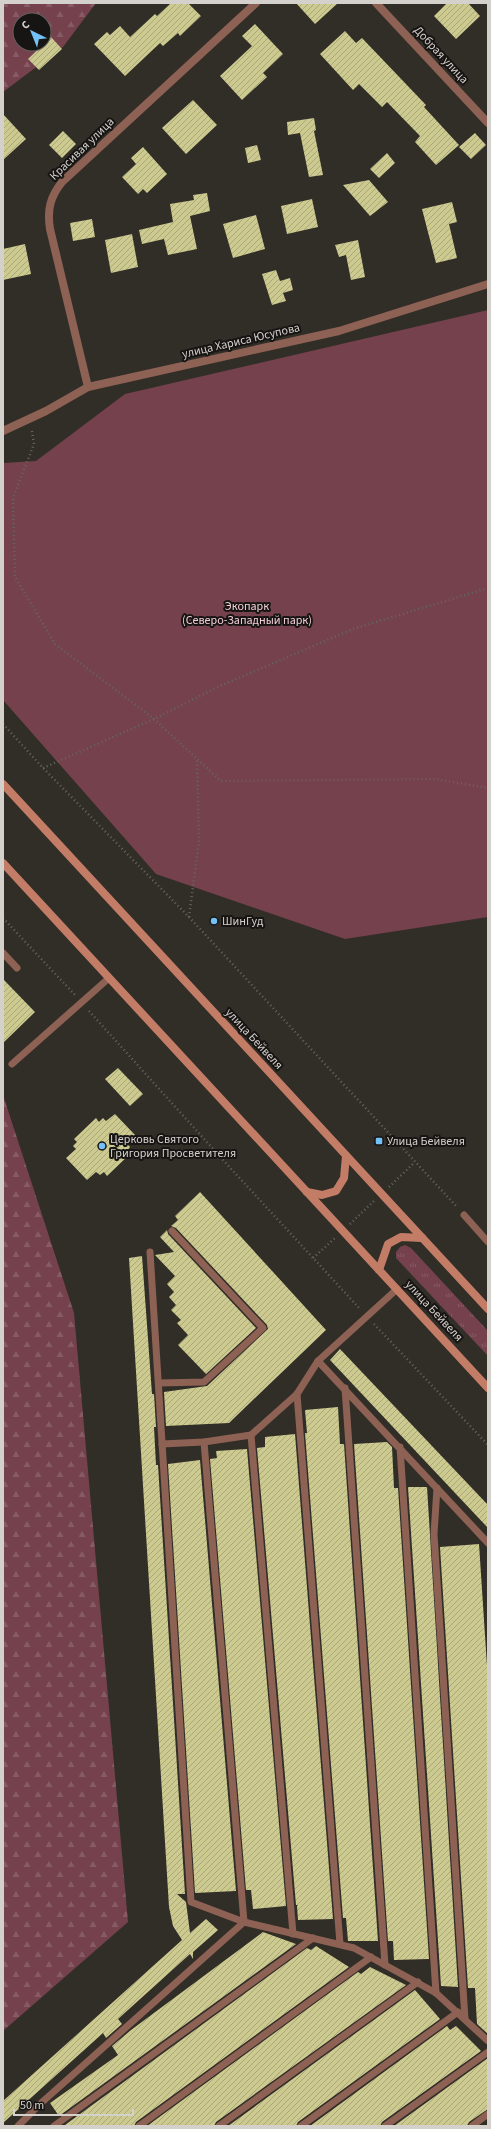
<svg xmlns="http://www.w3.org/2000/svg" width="491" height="2129" viewBox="0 0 491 2129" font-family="'Source Sans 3',sans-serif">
	<defs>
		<pattern id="grass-tufts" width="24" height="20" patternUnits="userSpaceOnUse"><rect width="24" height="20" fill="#74414d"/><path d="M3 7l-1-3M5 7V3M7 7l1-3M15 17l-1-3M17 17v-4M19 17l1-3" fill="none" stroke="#875b65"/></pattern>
		<pattern id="forest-firs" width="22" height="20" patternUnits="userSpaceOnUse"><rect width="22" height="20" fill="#74414d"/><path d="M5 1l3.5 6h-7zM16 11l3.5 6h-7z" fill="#875b65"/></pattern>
		<pattern id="building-hatch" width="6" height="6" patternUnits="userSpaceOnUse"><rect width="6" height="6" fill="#ccca8f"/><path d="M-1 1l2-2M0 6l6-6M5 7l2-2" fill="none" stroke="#a9a77b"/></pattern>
	</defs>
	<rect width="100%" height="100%" fill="#312d27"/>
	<polygon fill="url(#grass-tufts)" points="405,1245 411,1248 488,1331 488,1356 396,1258 396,1252 400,1247"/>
	<g fill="url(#forest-firs)" fill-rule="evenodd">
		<path d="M3,3H96L63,47L3,92ZM20,20H44V44H20Z"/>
		<polygon points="3,1098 4,1098 74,1313 128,1922 3,2031"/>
	</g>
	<polygon fill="#74414d" points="488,310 488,917 345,939 156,874 3,700 3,463 36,461 125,394"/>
	<g fill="url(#building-hatch)">
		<polygon points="171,3 188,3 201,16 180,36 178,33 163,46 160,43 125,76 94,44 107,32 110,35 120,26 130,37 155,14 157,16"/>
		<polygon points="296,3 338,3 315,24"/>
		<polygon points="447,3 468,3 480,16 456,39 434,16"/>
		<polygon points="255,24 283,54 263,73 267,77 242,100 220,76 252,46 242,36"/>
		<polygon points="345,31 356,43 362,38 426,105 424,107 459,145 436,165 415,142 420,136 387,102 382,107 359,84 353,90 320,54"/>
		<polygon points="51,37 62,49 39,70 28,59"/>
		<polygon points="193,100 217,125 186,154 162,128"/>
		<polygon points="3,114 26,139 3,160"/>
		<polygon points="314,118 316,130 314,131 323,175 309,177 300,133 288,135 287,122"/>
		<polygon points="63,131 76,144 62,158 49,145"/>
		<polygon points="475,133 486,145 471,159 459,147"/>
		<polygon points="257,145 261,160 248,163 245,148"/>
		<polygon points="143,147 167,174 147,193 143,189 138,194 122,177 136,164 131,158"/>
		<polygon points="387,153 395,163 379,178 370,169"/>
		<polygon points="369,180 388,202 370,216 343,185"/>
		<polygon points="207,193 210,211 190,216 197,249 168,255 164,239 142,244 139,230 173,222 170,204 194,200 193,195"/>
		<polygon points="312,199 318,227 287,234 281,206"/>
		<polygon points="452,202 457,222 449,224 457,258 436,263 422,209"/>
		<polygon points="256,215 265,249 233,258 223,224"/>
		<polygon points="92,219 95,237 73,241 70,223"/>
		<polygon points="132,234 138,267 111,273 105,240"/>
		<polygon points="358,240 365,277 351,280 346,255 339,257 335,245"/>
		<polygon points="25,244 31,274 3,280 3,249"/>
		<polygon points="276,270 280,281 290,278 293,290 283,293 286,301 272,305 262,274"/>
		<polygon points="3,979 35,1012 3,1043"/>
		<polygon points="118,1068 143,1094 130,1106 105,1079"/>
		<polygon points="115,1114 135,1135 126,1143 130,1147 127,1151 130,1154 107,1176 104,1172 100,1175 96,1172 87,1180 66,1158 76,1149 73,1146 77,1142 74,1139 96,1118 99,1122 103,1118 106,1121"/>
		<polygon points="200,1192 326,1330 229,1423 166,1426 164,1392 207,1386 268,1329 267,1325 176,1228 171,1226 178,1220 175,1216"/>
		<polygon points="167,1230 168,1234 256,1328 206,1374 178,1345 188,1335 177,1323 181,1320 171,1310 176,1305 169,1297 174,1292 167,1284 175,1276 155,1255 174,1252 160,1237"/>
		<polygon points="142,1256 152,1394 154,1394 156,1427 154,1427 156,1465 158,1465 185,1894 177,1894 186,1902 190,1933 206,1919 218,1930 193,1952 193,1959 190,1954 118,2019 122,2024 106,2038 103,2033 3,2123 3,2101 182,1940 173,1926 169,1907 129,1258"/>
		<polygon points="340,1349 488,1505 488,1528 330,1360"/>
		<polygon points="338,1407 340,1444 344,1444 378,1941 348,1941 346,1918 343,1918 305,1433 307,1433 305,1410"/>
		<polygon points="295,1434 333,1919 298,1920 297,1906 298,1905 296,1905 257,1448 265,1447 265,1437"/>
		<polygon points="387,1442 392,1447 394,1488 398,1488 429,1959 394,1960 393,1941 388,1941 354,1444"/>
		<polygon points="247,1449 286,1906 253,1909 251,1890 246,1890 210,1459 217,1458 216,1451"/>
		<polygon points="200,1460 236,1891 195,1893 168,1464"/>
		<polygon points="408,1487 427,1487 458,1987 441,1986"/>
		<polygon points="479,1544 488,1681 488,2034 477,2024 475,1988 468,1988 440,1547"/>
		<polygon points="263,1932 296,1944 59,2116 50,2103 118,2055 112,2046 131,2030"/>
		<polygon points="316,1946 349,1967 136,2122 134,2126 66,2126 65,2125 307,1948 311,1950"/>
		<polygon points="370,1967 406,1985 216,2122 214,2126 147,2126 358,1972 361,1974"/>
		<polygon points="415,1990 440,2019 298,2122 296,2126 228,2126"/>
		<polygon points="447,2026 450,2030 456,2026 481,2051 382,2122 380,2126 310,2126"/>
		<polygon points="488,2058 488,2109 469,2122 467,2126 394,2126"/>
	</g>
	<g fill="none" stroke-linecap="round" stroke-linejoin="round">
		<g stroke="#696560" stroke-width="2.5" stroke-dasharray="1 3" stroke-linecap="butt">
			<polyline points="32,431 34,444 13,498 15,577 55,644 154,719 221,781 435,779 488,788"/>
			<polyline points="3,724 43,768 189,917 457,1207"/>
			<polyline points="43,768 154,719 220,686 353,629 488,588"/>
			<polyline points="189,917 199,841 197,759"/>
			<polyline points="3,918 75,995"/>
			<polyline points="89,1011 223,1160 360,1309"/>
			<polyline points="389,1187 415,1162"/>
			<polyline points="350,1224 374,1201"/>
			<polyline points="313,1258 335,1238"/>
			<polyline points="374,1324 488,1445"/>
		</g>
		<g stroke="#8d6153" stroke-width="7">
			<polyline points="3,953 17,968"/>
			<polyline points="12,1064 109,978"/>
			<polyline points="464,1215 488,1242"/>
			<polyline points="150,1252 191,1902 244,1922 354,1948 436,1993 488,2041"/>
			<polyline points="318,1361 488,1543"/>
			<polyline points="159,1383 204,1382 263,1328 172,1231"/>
			<polyline points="345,1388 385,1965"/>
			<polyline points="297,1394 340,1944"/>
			<polyline points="251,1435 293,1934"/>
			<polyline points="162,1444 204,1442 251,1435 297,1394 318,1361 397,1289"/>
			<polyline points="400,1447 436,1993"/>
			<polyline points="437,1488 434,1534 465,2019"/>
			<polyline points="18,2126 40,2104 244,1922 204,1442"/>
			<polyline points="54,2126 313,1938"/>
			<polyline points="139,2126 371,1957"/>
			<polyline points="219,2126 418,1982"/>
			<polyline points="301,2126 458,2012"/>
			<polyline points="385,2126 488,2052"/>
			<polyline points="472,2126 488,2114"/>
		</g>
		<g stroke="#8d6153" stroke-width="8">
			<polyline points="376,3 488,123"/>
			<path d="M88,387L50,229C47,210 50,197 62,182L256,3"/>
			<polyline points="3,431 46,411 88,387 339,331 488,284"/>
		</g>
		<g stroke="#c37d66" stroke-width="8">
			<polyline points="3,784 488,1309"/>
			<polyline points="3,863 488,1388"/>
			<polyline points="307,1192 322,1195 336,1191 344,1178 346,1156"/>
			<polyline points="379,1270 388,1244 401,1237 422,1238"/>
		</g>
	</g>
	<g fill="#73c1f6" stroke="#171513" stroke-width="1.5">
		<circle cx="214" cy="921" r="4"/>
		<rect x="375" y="1137" width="8" height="8" rx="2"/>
		<circle cx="102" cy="1146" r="4"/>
	</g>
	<g text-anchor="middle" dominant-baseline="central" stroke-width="4" stroke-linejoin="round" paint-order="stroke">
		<g font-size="12" fill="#d4d1cd" stroke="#171513">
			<text transform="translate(441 55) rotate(47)">Добрая улица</text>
			<text transform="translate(82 149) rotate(-44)">Красивая улица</text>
			<text transform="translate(241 341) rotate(-13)">улица Хариса Юсупова</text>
			<text transform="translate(254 1039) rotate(47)">улица Бейвеля</text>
			<text transform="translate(434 1311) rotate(47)">улица Бейвеля</text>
		</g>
		<g font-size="12" fill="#f3ced5" stroke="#171513">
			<text x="247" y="606">Экопарк<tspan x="247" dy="14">(Северо-Западный парк)</tspan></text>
		</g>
		<g font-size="12" fill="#d4d1cd" stroke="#171513" text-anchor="start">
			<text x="222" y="921">ШинГуд</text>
			<text x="110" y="1139">Церковь Святого<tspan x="110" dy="14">Григория Просветителя</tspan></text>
			<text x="387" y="1141">Улица Бейвеля</text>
		</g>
	</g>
	<rect width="491" height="2129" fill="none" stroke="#d4d1cd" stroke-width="8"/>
	<g transform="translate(32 32) rotate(317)"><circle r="19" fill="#171513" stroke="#63605d"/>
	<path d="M0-3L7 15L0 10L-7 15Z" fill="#73c1f6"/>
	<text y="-6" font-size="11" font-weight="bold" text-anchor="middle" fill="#d4d1cd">С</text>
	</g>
	<path d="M14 2109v6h119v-6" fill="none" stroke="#d4d1cd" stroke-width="2"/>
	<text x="20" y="2109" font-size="12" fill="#d4d1cd" stroke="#171513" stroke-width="3" paint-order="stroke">50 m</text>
</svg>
